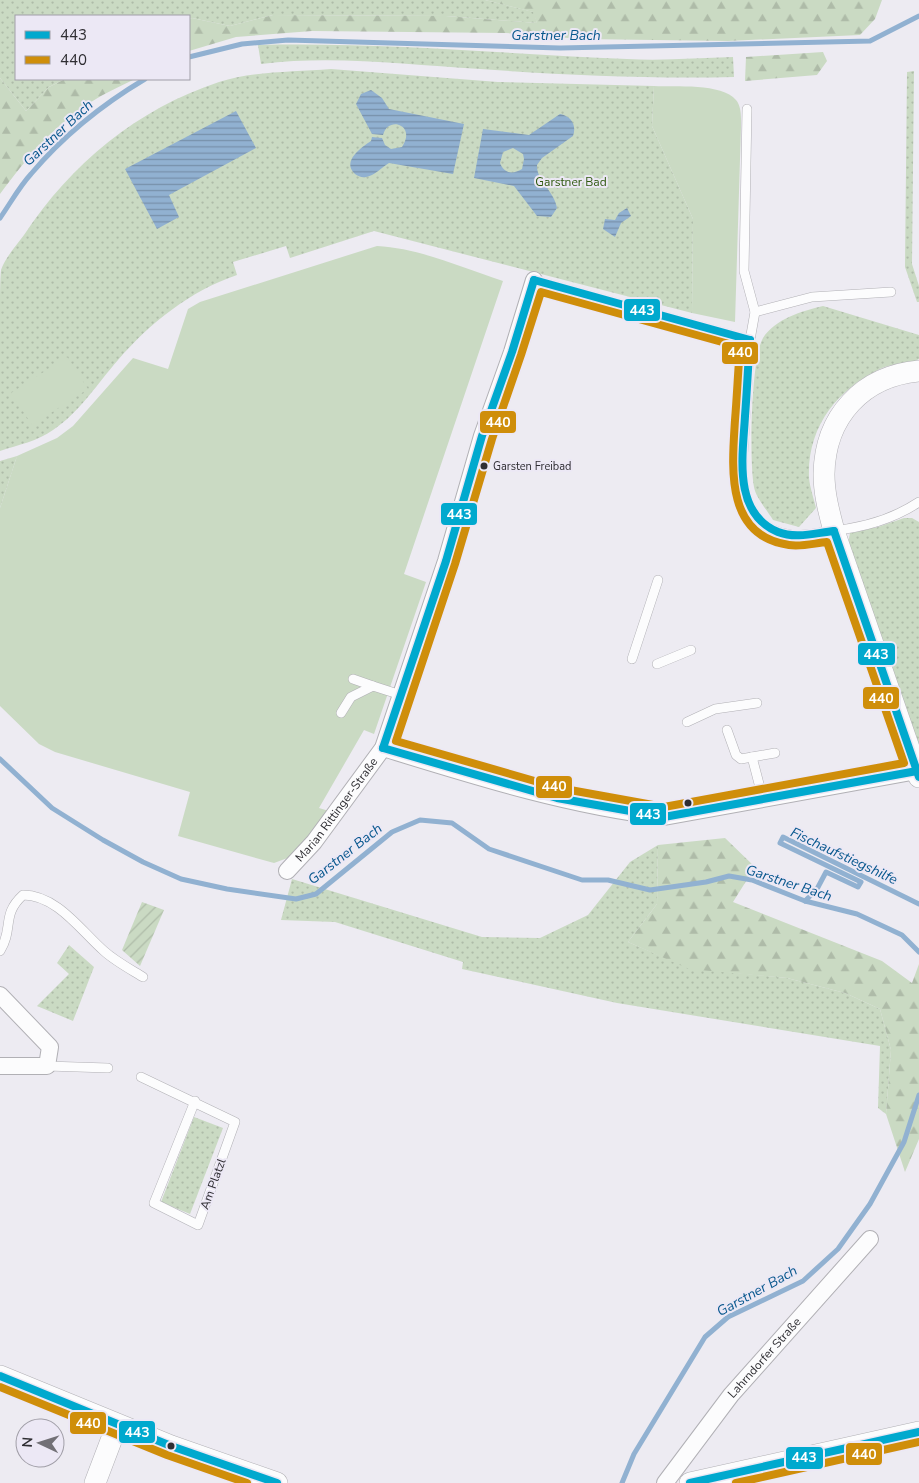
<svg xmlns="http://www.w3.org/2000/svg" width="919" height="1483" viewBox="0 0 919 1483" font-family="'Nunito Sans',sans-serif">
	<defs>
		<pattern id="grass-dots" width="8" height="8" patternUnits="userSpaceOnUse" patternTransform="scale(1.25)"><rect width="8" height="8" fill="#cadac3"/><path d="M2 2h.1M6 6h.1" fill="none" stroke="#aebba8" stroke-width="1.8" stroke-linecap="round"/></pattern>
		<pattern id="forest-firs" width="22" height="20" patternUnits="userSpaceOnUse" patternTransform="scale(1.25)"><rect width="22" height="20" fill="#cadac3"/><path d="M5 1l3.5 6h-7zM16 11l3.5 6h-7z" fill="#aebba8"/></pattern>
		<pattern id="garden-furrows" width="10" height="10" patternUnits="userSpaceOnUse" patternTransform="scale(1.25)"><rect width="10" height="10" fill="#cadac3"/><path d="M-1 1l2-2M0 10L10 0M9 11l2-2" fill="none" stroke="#aebba8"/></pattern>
		<pattern id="water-rules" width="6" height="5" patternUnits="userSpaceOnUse" patternTransform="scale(1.25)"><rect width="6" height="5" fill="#91b1d1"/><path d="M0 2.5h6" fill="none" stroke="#7790aa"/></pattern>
	</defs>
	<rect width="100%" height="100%" fill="#edebf2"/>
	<g fill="url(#grass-dots)">
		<polygon points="0,0 485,0 534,12 537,23 446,16 273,15 230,26 192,18 189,19 189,16 16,16 16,79 65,79 49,87 26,111 0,78"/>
		<path d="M258,45C381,42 504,54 627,59C662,61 698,58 733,57L734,77C650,79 564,75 480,69C406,65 335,55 261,64Z"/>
		<path d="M331,69L498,82L654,86L652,126L693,219L692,313L374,231L290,258L286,246L233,262L237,275C190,291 150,323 118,360C97,384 80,412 53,430C38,441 18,445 0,451C0,404 0,358 0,311C0,299 0,280 1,270C5,258 16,246 24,235C71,164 137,109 219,82C254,71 294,72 331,69Z"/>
		<polygon points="914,71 912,264 919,286 919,302 917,302 905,267 907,72"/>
		<path d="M823,306L919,335V359C909,365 893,363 882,368C837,389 807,427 809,478C810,488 814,499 816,508L799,527L773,520C767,510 756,498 754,487C749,461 751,358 763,338C775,319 802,311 823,306Z"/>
		<polygon points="17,456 0,508 0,461"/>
		<polygon points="904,518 912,518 919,522 919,745 862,589 848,543 850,533 859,528 875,528"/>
		<polygon points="658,845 657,904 628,942 689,968 787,978 845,993 880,1009 891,1050 886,1114 878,1108 880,1046 617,1003 462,969 463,962 335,922 281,920 292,879 482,937 540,938 588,915 630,862"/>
		<polygon points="69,945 94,967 73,1021 37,1006 69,974 57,963"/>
		<polygon points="194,1117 223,1128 190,1214 161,1202"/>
	</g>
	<g fill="url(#forest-firs)">
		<polygon points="485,0 882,0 875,19 860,35 728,41 581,39 506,33 312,31 236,37 189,51 189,19 192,18 230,26 273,15 446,16 537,23 533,12"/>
		<polygon points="823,52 827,61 817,75 745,81 746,57"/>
		<path d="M0,78L26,111L49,87L65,79H135C121,86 105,93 91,102C54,125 26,159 0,194Z"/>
		<polygon points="725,838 755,867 733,902 882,961 912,983 919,964 919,1139 905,1172 886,1114 891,1050 880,1009 845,993 787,978 689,969 628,942 657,904 658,845"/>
	</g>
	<polygon fill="url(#garden-furrows)" points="142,902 164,910 140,966 122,950"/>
	<g fill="#cadac3">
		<path d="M654,86C675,87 722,83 736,100C742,107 741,119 741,127L735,322L692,313L693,219L652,126Z"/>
		<path d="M377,246C419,248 463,268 503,281L404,574L426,582L374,734L364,730L319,808L329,811L293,856L274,863L178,836L190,792L55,752L39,744L0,706V508L17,456L57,438L73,426L133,358L168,369L188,309L200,302Z"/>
		<polygon points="67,357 88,389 32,425 11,393"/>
	</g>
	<g fill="url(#water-rules)" fill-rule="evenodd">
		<path d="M371,90L382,98L389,109L464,124L453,174L389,163C382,167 374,176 366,177C362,178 358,176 355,174C341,161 362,147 371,141L372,137L382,138L385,145L391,149L402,147C417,125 388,115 383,135L372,134L356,104L361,94Z"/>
		<polygon points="236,111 256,148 169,195 179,217 157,229 125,169"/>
		<path d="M560,114C571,116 577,125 573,136L542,158L537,165C536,180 555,192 557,208L551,217L537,216L514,186L474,178L483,129L529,135ZM513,148L523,154L524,159L522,169C512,175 504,173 500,163L503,152Z"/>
		<polygon points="627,208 631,216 621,223 615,237 603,229 605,219 615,220 619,213"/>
	</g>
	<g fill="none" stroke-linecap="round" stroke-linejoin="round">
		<g stroke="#91b1d1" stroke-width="5">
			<polyline points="189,57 242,44 288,40 560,48 870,41 919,16"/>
			<path d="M0,218C10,204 19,187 31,174C63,136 103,104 145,79"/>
			<polyline points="0,759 52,808 103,840 143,862 181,879 227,889 296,899 316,894 392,832 420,820 452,823 489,849 582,880 608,880 650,890 706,882 729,876 752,880 805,901 857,914 902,935 919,952"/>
			<polyline points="805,901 817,889 826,872 858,887 861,882 780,843 783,837 919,904"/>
			<polyline points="622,1483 634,1454 705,1337 728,1317 803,1281 838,1249 870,1204 904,1142 919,1095"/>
		</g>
		<g stroke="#b1b0b5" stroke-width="10">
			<g id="service">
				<path d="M747,109L744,271L755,312L750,340L742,469C743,500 756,532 792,535C804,536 817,533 830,531C862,528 892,520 919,502"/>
				<polyline points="534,280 750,340"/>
				<polyline points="755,312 812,297 891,292"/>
				<polyline points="632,659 658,580"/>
				<polyline points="657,664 691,650"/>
				<polyline points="353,679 373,686"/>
				<polyline points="341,713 351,697 373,686 401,695"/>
				<polyline points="687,722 715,709 757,703"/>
				<polyline points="727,730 736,755 741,759 752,757 763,799"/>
				<polyline points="752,757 775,753"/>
				<path d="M0,951C14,928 1,915 23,895C57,895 81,931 104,951C115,961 130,969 143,977"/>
				<polyline points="47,1066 108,1068"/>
				<polyline points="141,1077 235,1122 198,1225 154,1203 195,1101"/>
			</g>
		</g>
		<g stroke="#b1b0b5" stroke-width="18">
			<g id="minor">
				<path d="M383,748C474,776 568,806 664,817L917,771"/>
				<path id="s1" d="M287,871L314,842L383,748L446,561L482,436L512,352L534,280"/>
				<polyline points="0,995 50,1047 47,1066 0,1066"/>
				<path id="s2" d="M665,1483L731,1395L870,1239"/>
			</g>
		</g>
		<g stroke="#b1b0b5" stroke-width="22">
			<g id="tertiary">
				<path d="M919,371C863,376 825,416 824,474C824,494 829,512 834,531L919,777"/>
				<polyline points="0,1376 171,1446 277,1483"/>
				<polyline points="95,1483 117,1425"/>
				<polyline points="690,1483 919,1432"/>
			</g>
		</g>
		<use href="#service" stroke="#fcfcfd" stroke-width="9"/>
		<use href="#minor" stroke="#fcfcfd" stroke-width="16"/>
		<use href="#tertiary" stroke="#fcfcfd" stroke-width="21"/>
		<g stroke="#ece8f5" stroke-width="11">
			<g id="bus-1">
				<polyline points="534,280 750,340"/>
				<path d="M750,340C748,365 747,391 745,416C743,454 732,513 778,532C796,539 815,533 834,531"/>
				<polyline points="834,531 919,777"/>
				<polyline points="383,748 557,798 664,817 917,771"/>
				<polyline points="383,748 446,561 482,436 512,352 534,280"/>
				<polyline points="0,1376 171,1446 277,1483"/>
				<polyline points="690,1483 919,1432"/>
			</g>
		</g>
		<g stroke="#ece8f5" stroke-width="11">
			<g id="bus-2">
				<path d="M541,292L740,347C738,372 737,396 735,420C732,468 725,536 789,545C802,547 815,543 827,542L904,763L664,807L559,788L396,741L455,564L492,439L521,355Z"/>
				<polyline points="0,1387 167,1455 247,1483"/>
				<polyline points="736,1483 919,1442"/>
			</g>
		</g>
		<use href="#bus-1" stroke="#00a9ce" stroke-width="8"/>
		<use href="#bus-2" stroke="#cf8e0a" stroke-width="8"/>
	</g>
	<g fill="#2f2e33" stroke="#ece8f5" stroke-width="2">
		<circle cx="484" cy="466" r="4.5"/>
		<circle cx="688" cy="803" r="4.5"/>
		<circle cx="171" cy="1446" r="4.5"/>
	</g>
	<g text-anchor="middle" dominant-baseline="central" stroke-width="4" stroke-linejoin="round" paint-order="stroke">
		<g font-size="11" fill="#2f2e33" stroke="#ece8f5" text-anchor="start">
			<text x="493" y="466">Garsten Freibad</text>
		</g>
		<g font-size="12" fill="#2e580d" stroke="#ece8f5">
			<text x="571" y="182">Garstner Bad</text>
		</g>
		<g font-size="12" fill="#2f2e33" stroke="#ece8f5">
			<text stroke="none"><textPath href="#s1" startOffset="79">Marian Rittinger-Straße</textPath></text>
			<text transform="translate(213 1184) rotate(-70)">Am Platzl</text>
			<text stroke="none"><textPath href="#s2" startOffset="160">Lahrndorfer Straße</textPath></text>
		</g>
		<g font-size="14" font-style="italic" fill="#07578d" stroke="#ece8f5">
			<text x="556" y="35">Garstner Bach</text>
			<text transform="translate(58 133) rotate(-43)">Garstner Bach</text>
			<text transform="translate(345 854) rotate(-38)">Garstner Bach</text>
			<text transform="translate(844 856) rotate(25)">Fischaufstiegshilfe</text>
			<text transform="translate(789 883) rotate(18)">Garstner Bach</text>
			<text transform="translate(757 1291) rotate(-29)">Garstner Bach</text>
		</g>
	</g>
	<g stroke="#ece8f5" stroke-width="2">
		<rect x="623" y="298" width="38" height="24" rx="5" fill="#00a9ce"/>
		<rect x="721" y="341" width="38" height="24" rx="5" fill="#cf8e0a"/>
		<rect x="479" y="410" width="38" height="24" rx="5" fill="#cf8e0a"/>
		<rect x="440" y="502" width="38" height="24" rx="5" fill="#00a9ce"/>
		<rect x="857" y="642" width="39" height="24" rx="5" fill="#00a9ce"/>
		<rect x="862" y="686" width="38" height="24" rx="5" fill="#cf8e0a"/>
		<rect x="535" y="775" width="38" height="24" rx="5" fill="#cf8e0a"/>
		<rect x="629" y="802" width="38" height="24" rx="5" fill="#00a9ce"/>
		<rect x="69" y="1411" width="38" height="24" rx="5" fill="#cf8e0a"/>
		<rect x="118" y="1420" width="38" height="24" rx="5" fill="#00a9ce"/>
		<rect x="845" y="1442" width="38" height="24" rx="5" fill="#cf8e0a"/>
		<rect x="785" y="1446" width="39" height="24" rx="5" fill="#00a9ce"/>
	</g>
	<g font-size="14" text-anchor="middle" font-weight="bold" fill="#fff">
		<text x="642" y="315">443</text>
		<text x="740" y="357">440</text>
		<text x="498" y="427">440</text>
		<text x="459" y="519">443</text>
		<text x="876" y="659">443</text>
		<text x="881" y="703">440</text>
		<text x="554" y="791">440</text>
		<text x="648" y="819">443</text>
		<text x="88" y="1428">440</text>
		<text x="137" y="1437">443</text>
		<text x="864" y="1459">440</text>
		<text x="804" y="1462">443</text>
	</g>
	<rect x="15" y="15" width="175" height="65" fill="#ece8f5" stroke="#a09ea7"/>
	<rect x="25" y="31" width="25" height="8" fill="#00a9ce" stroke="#a09ea7"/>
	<text x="60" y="40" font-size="15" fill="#2f2e33">443</text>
	<rect x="25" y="56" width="25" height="8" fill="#cf8e0a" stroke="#a09ea7"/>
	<text x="60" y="65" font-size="15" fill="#2f2e33">440</text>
	<g transform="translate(40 1443) rotate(274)"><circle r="24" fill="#ece8f5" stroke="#a09ea7"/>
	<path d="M0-4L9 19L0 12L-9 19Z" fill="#727076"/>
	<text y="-8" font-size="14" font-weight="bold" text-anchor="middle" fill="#2f2e33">N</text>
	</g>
</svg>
